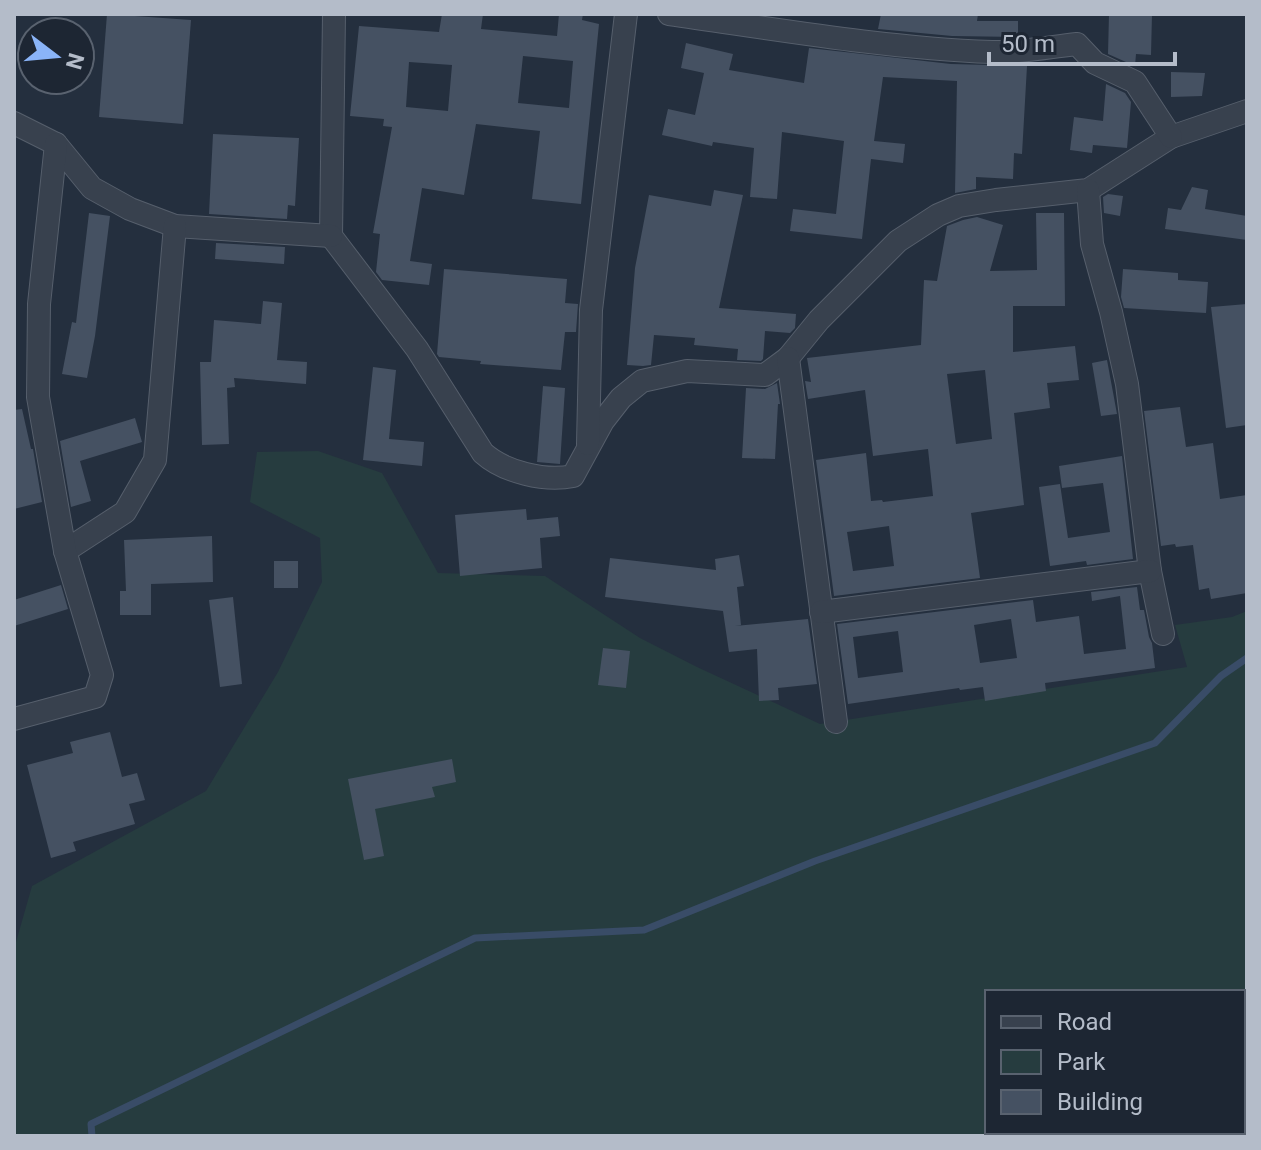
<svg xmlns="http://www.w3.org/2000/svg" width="1261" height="1150" viewBox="0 0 1261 1150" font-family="Roboto,sans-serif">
	<rect width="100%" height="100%" fill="#242f3e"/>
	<path fill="#263c3f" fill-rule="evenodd" d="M318,451L382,473L438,573L545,576L640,638L697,667L820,724L1187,667L1175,625L1232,617L1247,611V1136H14V949L32,886L206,791L278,672L322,582L320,538L250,502L257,452ZM987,992H1243V1132H987Z"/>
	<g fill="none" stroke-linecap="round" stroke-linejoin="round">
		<polyline stroke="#394c67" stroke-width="7" points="92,1136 91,1124 475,938 644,930 815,861 1155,743 1221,676 1247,658"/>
	</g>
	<g fill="#455162" fill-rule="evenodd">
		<polygon points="107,14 191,20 183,124 99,117"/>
		<path d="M442,14H483L481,29L557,36L559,14H583L582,20L599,24L581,204L532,199L540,131L476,124L464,195L422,188L410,261L432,264L429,285L382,280L376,272L380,234L373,233L392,127L383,126L384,119L350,116L359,26L439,32ZM523,56L573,61L569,108L518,103ZM409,62L452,65L448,111L406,107Z"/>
		<polygon points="881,14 978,14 977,21 1018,21 1018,37 952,36 878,29"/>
		<polygon points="1109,14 1152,14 1151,55 1136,54 1135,66 1108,54"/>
		<polygon points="686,43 733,54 729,70 804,83 809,48 951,64 1027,66 1022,154 1014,153 1013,179 976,177 976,189 955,193 957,81 883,77 874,141 905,144 903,163 871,159 862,239 790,231 793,209 836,214 844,141 782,132 777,199 750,197 754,148 713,142 712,146 662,135 668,109 695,115 704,73 681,68"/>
		<polygon points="1171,72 1205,73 1202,96 1171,97"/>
		<polygon points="1106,84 1125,93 1131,102 1127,148 1093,145 1092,153 1070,150 1074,117 1103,121"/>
		<polygon points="213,134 299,138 295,206 288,205 287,219 209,214"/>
		<polygon points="1192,187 1208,190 1205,209 1247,216 1247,240 1165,229 1168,208 1181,210"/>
		<polygon points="714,190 743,195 719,308 796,314 795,328 790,333 765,331 763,359 761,361 737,360 738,349 694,345 695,338 654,335 651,365 643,366 627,365 635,268 649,195 711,206"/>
		<polygon points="1108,194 1123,196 1120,216 1104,213 1103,197"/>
		<polygon points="89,213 110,216 95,336 87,378 62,374 72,322 76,323"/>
		<path d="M1036,213H1064L1065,306H1013V352L1075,346L1079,380L1047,383L1050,408L1014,413L1024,505L971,513L980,578L834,596L816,460L866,453L871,501L882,500L883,502L933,496L928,449L873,456L865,390L808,399L805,381L811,382L807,358L921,345L924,280L937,281L947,226L963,220L977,217L1003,225L990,271L1037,270ZM985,370L992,439L956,444L947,374ZM889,526L894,566L853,571L847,532Z"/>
		<polygon points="216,243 285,247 284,264 215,259"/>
		<polygon points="444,269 567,279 565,303 578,304 576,332 565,332 561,370 480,364 481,361 439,357 437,354"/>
		<polygon points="1123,269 1178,273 1178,280 1208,282 1206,313 1124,308 1121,297"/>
		<polygon points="263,301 282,303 277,360 307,362 306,384 234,378 235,387 227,388 229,444 202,445 200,362 211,362 214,320 261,324"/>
		<polygon points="1247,304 1247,425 1226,428 1211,307"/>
		<polygon points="1107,360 1117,414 1101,416 1092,363"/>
		<polygon points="373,367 396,370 389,439 424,442 422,466 363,460"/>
		<polygon points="777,383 780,404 778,404 775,459 742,458 746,388 765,389"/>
		<polygon points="543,386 565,388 560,464 537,462"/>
		<polygon points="1180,407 1186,447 1213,443 1220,499 1247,495 1247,593 1211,599 1209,588 1199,590 1193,545 1176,547 1175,544 1161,546 1144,411"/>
		<polygon points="22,409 31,449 33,449 42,502 14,509 14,410"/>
		<polygon points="135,418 142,442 80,461 91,501 71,507 60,441"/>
		<polygon points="1122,456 1133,559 1087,565 1086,561 1050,566 1039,487 1060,484 1068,538 1110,532 1103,483 1062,488 1059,466"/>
		<polygon points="526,509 527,520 558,517 560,536 540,538 542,568 460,576 455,515"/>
		<polygon points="212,536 213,582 151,584 151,615 120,615 120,591 126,591 124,540"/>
		<polygon points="739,555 744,586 737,587 741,625 735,626 808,619 817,684 778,688 779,700 759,701 757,649 729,652 723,611 605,597 610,558 716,570 715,559"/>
		<rect x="274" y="561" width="24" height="27"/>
		<polygon points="61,585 68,609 14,626 14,600"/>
		<path d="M1137,587L1140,610H1144L1149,637L1152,643L1155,668L1045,683L1046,691L985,701L983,687L960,690L959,688L848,704L837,624L1033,600L1036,622L1079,616L1084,654L1126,649L1120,596L1092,601L1091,592ZM1011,619L1017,658L980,663L974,625ZM898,631L903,672L858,678L853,637Z"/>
		<polygon points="233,597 242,684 220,687 209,600"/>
		<polygon points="603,648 630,651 626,688 598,685"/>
		<polygon points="110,732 122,777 137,773 145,800 129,804 135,824 73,842 76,851 51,858 27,765 73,753 70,742"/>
		<polygon points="452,759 456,782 432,787 435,797 375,809 384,856 364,860 348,779"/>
	</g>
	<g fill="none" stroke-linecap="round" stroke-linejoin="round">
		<g stroke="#565f6c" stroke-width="24">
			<g id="street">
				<path d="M334,14L331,236L417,349L483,453C504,472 545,482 573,476L603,421L621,398L642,381L687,371L765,375L788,358L819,320L898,241L938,215L959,206L996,200L1088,190L1171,137L1247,111"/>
				<path d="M669,14C776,29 884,48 992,52C1020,53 1049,47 1077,44L1095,63L1135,82L1171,137"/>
				<polyline points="14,123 56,144 92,188 130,209 175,226 331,236"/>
				<polyline points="1088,190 1092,244 1111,312 1127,384 1150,571 1163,634"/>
				<polyline points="788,358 836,722"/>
				<polyline points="588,444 591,310 626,14"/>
				<polyline points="65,551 125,512 155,460 175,226"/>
				<polyline points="821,612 1150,571"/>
				<polyline points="14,719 95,697 102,675 65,551 38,397 39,304 56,144"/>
			</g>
		</g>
		<use href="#street" stroke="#38414e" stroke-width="22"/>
	</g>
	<rect width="1261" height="1150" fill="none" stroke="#b4bcc9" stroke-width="32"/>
	<rect x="985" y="990" width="260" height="144" fill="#1d2633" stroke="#59626f" stroke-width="2"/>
	<rect x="1001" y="1016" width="40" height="12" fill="#38414e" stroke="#59626f" stroke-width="2"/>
	<text x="1057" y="1030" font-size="24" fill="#b4bcc9">Road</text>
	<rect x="1001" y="1050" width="40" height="24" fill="#263c3f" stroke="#59626f" stroke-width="2"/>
	<text x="1057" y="1070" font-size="24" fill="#b4bcc9">Park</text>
	<rect x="1001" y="1090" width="40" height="24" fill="#455162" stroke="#59626f" stroke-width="2"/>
	<text x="1057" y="1110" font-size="24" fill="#b4bcc9">Building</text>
	<g transform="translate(56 56) rotate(106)"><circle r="38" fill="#1d2633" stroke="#59626f" stroke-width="2"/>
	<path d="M0-6L14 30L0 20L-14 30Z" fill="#8ab4f8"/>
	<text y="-12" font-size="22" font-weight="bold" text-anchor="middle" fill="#b4bcc9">N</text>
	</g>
	<path d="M989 52v12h186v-12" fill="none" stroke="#b4bcc9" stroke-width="4"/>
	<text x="1001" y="52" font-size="24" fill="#b4bcc9" stroke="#1d2633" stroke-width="6" paint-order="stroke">50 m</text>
</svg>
